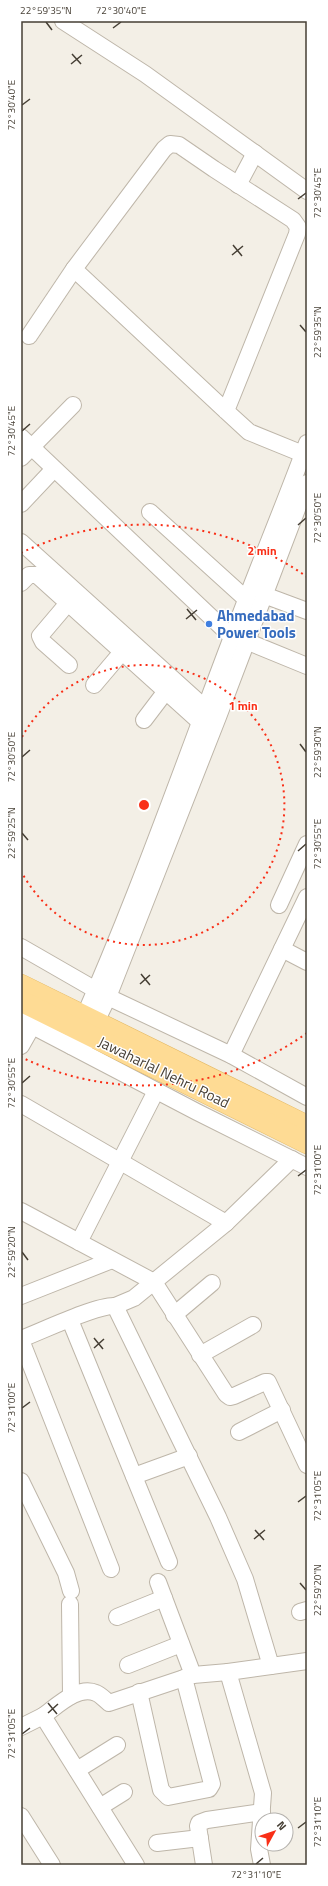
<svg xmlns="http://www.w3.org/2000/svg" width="328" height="1886" viewBox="0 0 328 1886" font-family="'Titillium Web',sans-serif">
	<rect width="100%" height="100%" fill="#f3efe6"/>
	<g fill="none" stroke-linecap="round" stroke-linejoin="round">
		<g stroke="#beb6a9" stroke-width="18">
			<g id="minor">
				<polyline points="63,21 145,74 307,191"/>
				<polyline points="238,185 255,153"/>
				<polyline points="29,336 74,269"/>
				<polyline points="226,411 297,234 298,227 293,220 214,169 179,145 170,144 164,149 74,269 226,411 249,432 303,454"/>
				<polyline points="21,437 232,637"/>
				<polyline points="21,458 73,405"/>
				<polyline points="21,504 54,469"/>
				<polyline points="150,512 246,599"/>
				<polyline points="21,542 205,708"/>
				<polyline points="21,583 29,575 37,575 200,722"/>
				<polyline points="264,595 307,611"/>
				<polyline points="68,603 40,636 43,642 69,665"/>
				<polyline points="246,641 307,666"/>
				<polyline points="94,685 122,652"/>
				<polyline points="144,720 166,691"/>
				<polyline points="279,905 307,844"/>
				<polyline points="21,947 108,997 231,1055 307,1097"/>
				<polyline points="282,949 307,962"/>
				<polyline points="21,1020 197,1112 307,1167"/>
				<polyline points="21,1046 38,1016"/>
				<path d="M71,1046C132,912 180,774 232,637C256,572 283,508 307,443"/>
				<polyline points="82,1051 108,997 218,717 307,483"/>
				<polyline points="231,1055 307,897"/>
				<polyline points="21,1104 226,1223 292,1159"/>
				<polyline points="21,1211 154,1282 226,1394 230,1397 234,1396 265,1382 268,1382 307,1465"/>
				<polyline points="79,1242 156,1091"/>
				<polyline points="21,1296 112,1260"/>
				<polyline points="115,1306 134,1298 226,1223"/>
				<polyline points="174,1315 212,1283"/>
				<polyline points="70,1320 169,1562"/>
				<path d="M21,1339C42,1331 96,1305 115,1306L218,1517L245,1579L271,1666"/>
				<polyline points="21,1340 111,1569"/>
				<polyline points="200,1355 253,1325"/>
				<polyline points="239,1432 282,1410"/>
				<polyline points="134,1476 189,1456"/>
				<polyline points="21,1481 66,1573 71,1591"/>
				<polyline points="158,1582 193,1675 228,1672"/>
				<polyline points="70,1604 71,1696"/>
				<polyline points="300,1612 307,1610"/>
				<polyline points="117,1617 164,1598"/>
				<polyline points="128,1665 181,1644"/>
				<polyline points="139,1692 161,1790 168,1797 209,1789 212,1784 184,1678"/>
				<path d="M43,1716C57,1706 78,1685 96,1693C101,1695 105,1700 109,1703L193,1675"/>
				<polyline points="21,1727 43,1716 136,1865"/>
				<polyline points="77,1770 117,1745"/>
				<polyline points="100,1807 124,1792"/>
				<polyline points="21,1816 52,1865"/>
				<polyline points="157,1843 200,1838"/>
				<polyline points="204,1865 198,1826 199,1823 207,1820 262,1812"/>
				<polyline points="262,1865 259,1849 263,1793 228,1672 307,1661"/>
			</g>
		</g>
		<g stroke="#e3b864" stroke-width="22">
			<g id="major">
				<polyline points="21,985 307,1126"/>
				<polyline points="21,1001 307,1143"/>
			</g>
		</g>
		<use href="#minor" stroke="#fff" stroke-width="16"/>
		<use href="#major" stroke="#fedb94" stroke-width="21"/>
	</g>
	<path fill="none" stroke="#463f35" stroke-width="1.5" d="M46,22L52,30M113,28L121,22M72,54L81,64M71,64L82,55M22,105L30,99M298,199L306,193M233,245L242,256M232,255L243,246M300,325L306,332M22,431L30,424M298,525L306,518M187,609L196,620M186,619L197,610M300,744L306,752M22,757L30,750M22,833L28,840M298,851L306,844M141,974L150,985M140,984L150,975M22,1083L30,1076M298,1176L306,1170M22,1252L28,1260M94,1338L103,1349M94,1348L104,1339M22,1408L30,1402M298,1502L306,1496M255,1530L264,1540M254,1539L265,1530M300,1583L306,1590M48,1703L57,1714M48,1713L58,1704M22,1734L30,1728M298,1828L306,1822M256,1864L263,1858"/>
	<g fill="none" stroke="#f92f17" stroke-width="2" stroke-dasharray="2 4">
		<path d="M22 737A140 140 0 1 1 22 873"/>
		<path d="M307 1033A280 280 0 0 1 21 1057M21 553A280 280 0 0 1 307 577"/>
	</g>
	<circle fill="#3f7fe0" stroke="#fff" stroke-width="1.5" cx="209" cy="624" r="4"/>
	<g text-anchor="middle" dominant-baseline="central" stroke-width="3" stroke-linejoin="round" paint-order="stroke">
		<g font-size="15" font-weight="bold" fill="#366cbe" stroke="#fff" text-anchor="start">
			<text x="217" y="615">Ahmedabad<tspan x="217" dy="17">Power Tools</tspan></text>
		</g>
		<g font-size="15" fill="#463f35" stroke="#fff">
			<text transform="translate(164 1072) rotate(26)">Jawaharlal Nehru Road</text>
		</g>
	</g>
	<circle cx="144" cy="805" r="6" fill="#f92f17" stroke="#fff" stroke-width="2"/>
	<g font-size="12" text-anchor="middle" font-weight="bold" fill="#f92f17" stroke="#fff" stroke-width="3" stroke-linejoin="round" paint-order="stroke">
		<text x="262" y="555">2 min</text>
		<text x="243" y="710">1 min</text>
	</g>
	<rect width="328" height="1886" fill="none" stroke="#ffffff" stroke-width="44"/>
	<g transform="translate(274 1832) rotate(50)"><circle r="19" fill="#ffffff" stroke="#b5b2ae"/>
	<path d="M0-3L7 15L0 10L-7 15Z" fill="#f92f17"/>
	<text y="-6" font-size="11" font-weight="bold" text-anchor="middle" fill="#463f35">N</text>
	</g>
	<rect x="22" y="22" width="284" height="1842" fill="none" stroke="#463f35" stroke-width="1.5"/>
	<g font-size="10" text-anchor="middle" fill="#463f35">
		<text x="46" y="14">22°59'35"N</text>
		<text x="121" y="14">72°30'40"E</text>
		<text transform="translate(11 105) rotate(-90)" y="4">72°30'40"E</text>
		<text transform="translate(317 193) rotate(-90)" y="4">72°30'45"E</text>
		<text transform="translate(317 332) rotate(-90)" y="4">22°59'35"N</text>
		<text transform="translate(11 431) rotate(-90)" y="4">72°30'45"E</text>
		<text transform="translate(317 518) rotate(-90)" y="4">72°30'50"E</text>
		<text transform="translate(317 752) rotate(-90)" y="4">22°59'30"N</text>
		<text transform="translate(11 757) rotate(-90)" y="4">72°30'50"E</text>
		<text transform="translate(11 833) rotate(-90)" y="4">22°59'25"N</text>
		<text transform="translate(317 844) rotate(-90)" y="4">72°30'55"E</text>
		<text transform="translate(11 1083) rotate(-90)" y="4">72°30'55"E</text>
		<text transform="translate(317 1170) rotate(-90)" y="4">72°31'00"E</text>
		<text transform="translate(11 1252) rotate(-90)" y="4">22°59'20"N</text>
		<text transform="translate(11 1408) rotate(-90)" y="4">72°31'00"E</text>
		<text transform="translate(317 1496) rotate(-90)" y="4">72°31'05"E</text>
		<text transform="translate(317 1590) rotate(-90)" y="4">22°59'20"N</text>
		<text transform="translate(11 1734) rotate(-90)" y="4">72°31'05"E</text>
		<text transform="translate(317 1822) rotate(-90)" y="4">72°31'10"E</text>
		<text x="256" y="1878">72°31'10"E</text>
	</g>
</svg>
